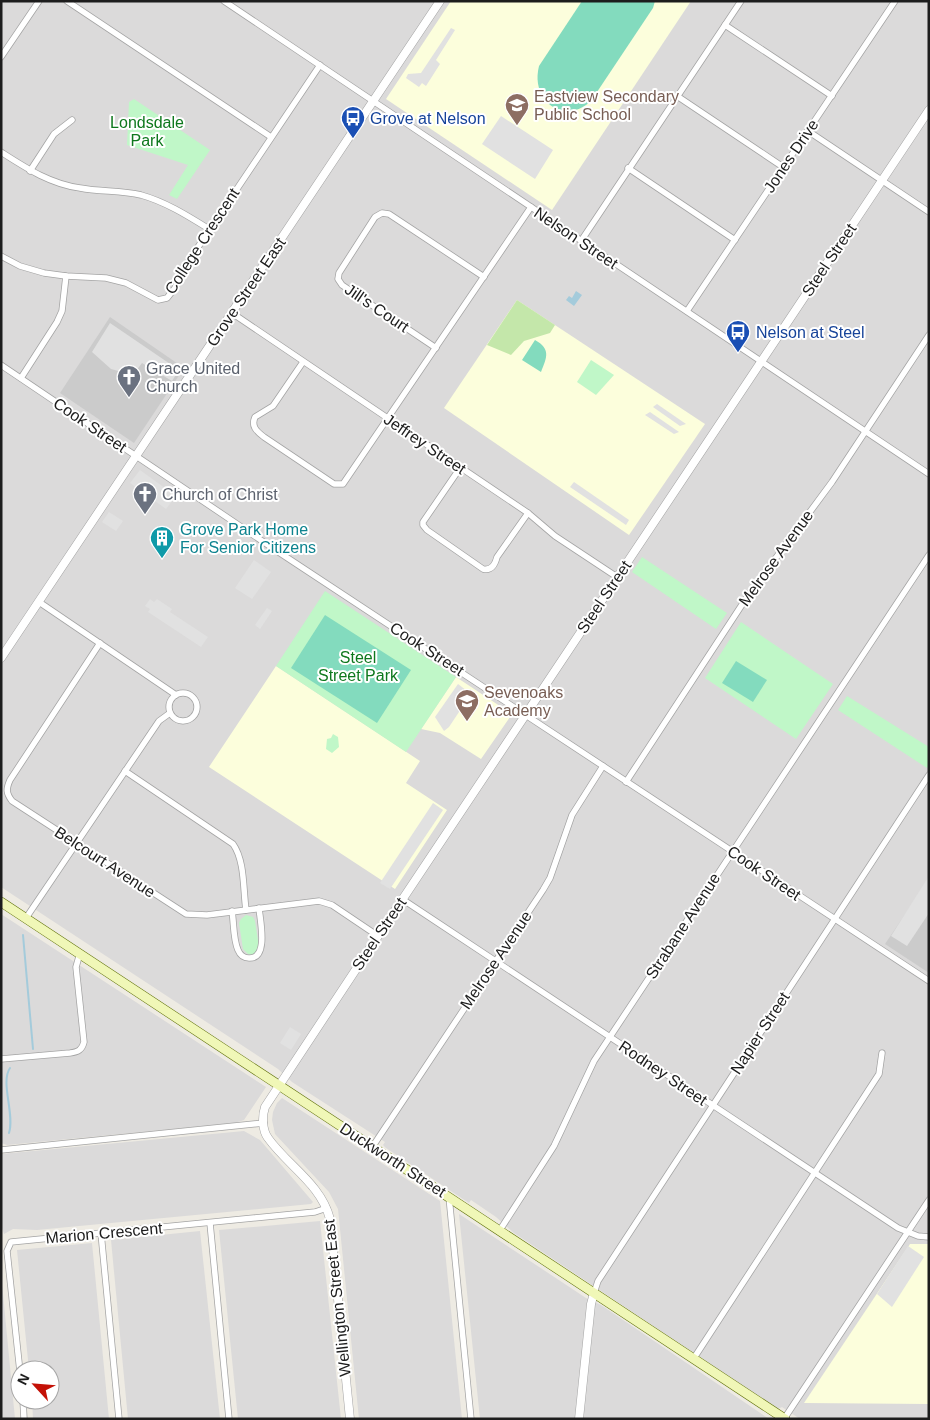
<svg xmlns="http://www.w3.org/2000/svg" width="930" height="1420" viewBox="0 0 930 1420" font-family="Helvetica,sans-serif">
	<rect width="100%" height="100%" fill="#eeebe3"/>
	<g fill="#dbdada">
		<polygon points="1,1 929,1 929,1419 800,1419 782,1407 778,1409 514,1233 496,1217 471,1200 469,1203 386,1148 383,1145 385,1142 292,1082 278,1069 1,887"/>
		<polygon points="1,914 266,1087 244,1120 235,1123 7,1145 1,1143"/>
		<polygon points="282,1098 440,1201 462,1419 359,1419 338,1209 329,1192 275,1134 272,1120 273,1112 277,1103"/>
		<polygon points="244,1131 260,1140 313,1202 311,1204 37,1230 13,1229 4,1234 1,1225 1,1154"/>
		<polygon points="459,1214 586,1298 601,1305 769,1419 480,1419"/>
		<polygon points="320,1221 341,1419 238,1419 219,1230"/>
		<polygon points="200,1231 220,1419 128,1419 111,1240"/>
		<polygon points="92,1243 109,1419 33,1419 32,1400 50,1400 50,1370 29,1370 17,1250"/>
		<polygon points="1,1278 3,1294 15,1419 1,1419"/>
	</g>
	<g fill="#fcfedc">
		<polygon points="451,1 691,1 552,210 386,99"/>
		<polygon points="517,300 705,424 629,535 444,408"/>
		<polygon points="276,666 420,761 406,783 447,810 395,889 209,767"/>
		<polygon points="456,677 512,714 481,759 440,733 421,729"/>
		<polygon points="910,1244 929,1244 929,1404 804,1403"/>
	</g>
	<g fill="#cbcbcb">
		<polygon points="110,317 184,368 134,443 60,393"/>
		<polygon points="929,879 929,973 885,944"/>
	</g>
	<polygon fill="#c4e7aa" points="517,300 555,325 550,333 524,341 511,355 487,345"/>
	<g fill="#c0f7c8">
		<polygon points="134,99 210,150 177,199 169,195 188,165 127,145 129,102"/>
		<polygon points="591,360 614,375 596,395 577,382"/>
		<polygon points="642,557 727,613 716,629 632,572"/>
		<polygon points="325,591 456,677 406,752 276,666"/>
		<polygon points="741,622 833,684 796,739 705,678"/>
		<polygon points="847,696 929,747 929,765 927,768 838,710"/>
		<polygon points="333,734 338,737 339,747 332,753 326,749 327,739 331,738"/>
		<polygon points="246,915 253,917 255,921 259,947 258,950 252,955 248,954 243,949 239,923 241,919"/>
	</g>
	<g fill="#83dbbe">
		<path d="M582,1H655L653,8L591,101C564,126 530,101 539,66Z"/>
		<path d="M535,340C551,349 547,357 541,372L522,360Z"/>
		<polygon points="325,615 411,670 377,723 291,668"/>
		<polygon points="736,661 767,680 753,702 722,683"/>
	</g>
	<g fill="#e1e1e1">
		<polygon points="451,28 455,30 436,60 440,64 426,86 422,83 419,87 406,78 408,74 421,73"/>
		<polygon points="501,116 553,150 535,179 482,144"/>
		<polygon points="110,323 179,370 172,381 142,363 133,375 111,369 92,352"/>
		<polygon points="657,404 686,424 680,426 653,407"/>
		<polygon points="650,412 679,432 674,434 645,415"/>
		<polygon points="140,470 176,496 166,509 130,483"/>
		<polygon points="574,482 629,520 626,525 570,487"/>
		<polygon points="109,512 123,521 116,531 102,522"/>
		<polygon points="254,560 271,572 252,599 235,588"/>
		<polygon points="150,599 154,602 157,599 172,609 170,612 208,637 201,647 148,612 150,609 145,606"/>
		<polygon points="267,608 272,611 260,629 255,625"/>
		<polygon points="458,684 471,694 449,727 444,731 435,717"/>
		<polygon points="433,803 443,810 390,889 380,883"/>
		<polygon points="929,876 929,913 907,946 891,936"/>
		<polygon points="290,1027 301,1034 291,1050 280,1043"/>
		<polygon points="908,1246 924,1257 892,1307 877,1294"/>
	</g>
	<polygon fill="#a4cbdb" points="576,291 582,295 574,306 566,300 569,296 572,298"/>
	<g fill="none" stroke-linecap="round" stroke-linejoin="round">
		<g stroke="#a4cbdb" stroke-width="2">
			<polyline points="23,935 33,1049"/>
			<path d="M9,1133C15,1114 0,1082 10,1068"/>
		</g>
		<g stroke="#a4a4a4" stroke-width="7">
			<g id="minor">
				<polyline points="67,1 271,137"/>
				<polyline points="224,1 929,474"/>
				<polyline points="725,25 832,96"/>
				<polyline points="1,57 39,1"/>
				<polyline points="677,96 783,167"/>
				<polyline points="808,131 929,212"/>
				<path d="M1,152C26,168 50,184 80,188C101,192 121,190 141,195C166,202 188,216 209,229"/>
				<polyline points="628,168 735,240"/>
				<polyline points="30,171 54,134 72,120"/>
				<polyline points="581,241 741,1"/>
				<polyline points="1,256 20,266 44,273 66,276 106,278 126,283 158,300 167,298 175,288 184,268 320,65"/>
				<polyline points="687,311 895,1"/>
				<polyline points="232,313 528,513 555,536 617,577"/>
				<polyline points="436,348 342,285 338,279 339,273 375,217 382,213 389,214 484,277"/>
				<path d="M303,362L273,406L255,417C251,426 256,431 264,437L334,484H343L531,207"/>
				<polyline points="1,365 277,551 929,981"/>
				<polyline points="21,378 57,322 62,311 66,276"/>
				<path d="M460,468L423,522V525L427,530L483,569C491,571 495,565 497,557L528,513"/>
				<polyline points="39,602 176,695"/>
				<path d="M100,643L10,780C6,789 6,793 12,801L186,914L207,915L319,901L332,905L378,936"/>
				<circle cx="183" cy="707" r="14"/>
				<path d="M125,771L233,844C245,861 243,889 246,910"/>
				<polyline points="626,782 747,597 832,482 929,335"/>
				<polyline points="402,899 898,1228 918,1236 929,1237"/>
				<path d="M232,911C234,923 233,939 238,950C240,955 244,958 249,958C269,959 260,920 259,908"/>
				<polyline points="26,918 159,721 170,713"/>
				<path d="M1,1059L70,1053C78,1052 82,1050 84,1042L76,967L80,953"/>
				<polyline points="373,1146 543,890 550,878 572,815 603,766"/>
				<polyline points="1,1150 264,1123"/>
				<polyline points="449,1197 471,1419"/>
				<polyline points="210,1223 229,1419"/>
				<polyline points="500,1230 554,1146 594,1061 929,555"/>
				<polyline points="101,1233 119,1419"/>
				<polyline points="594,1293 598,1281 929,775"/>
				<polyline points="694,1358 879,1074 882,1053"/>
				<polyline points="20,1372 7,1251 11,1242 315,1212 327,1208"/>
				<polyline points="23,1400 24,1419"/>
				<polyline points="784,1419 929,1200"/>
			</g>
		</g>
		<g stroke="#a4a4a4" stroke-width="9">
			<g id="tertiary">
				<polyline points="1,658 440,1"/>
				<path d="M350,1419L330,1219C321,1184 288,1166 268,1138C262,1130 262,1116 265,1107L378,936L929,110"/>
				<polyline points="579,1419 591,1304 594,1293"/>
			</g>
		</g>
		<g stroke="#5f7008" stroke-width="10">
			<polyline id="secondary" points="1,902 785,1419"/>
		</g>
		<use href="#minor" stroke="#fff" stroke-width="5.5"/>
		<use href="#tertiary" stroke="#fff" stroke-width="8"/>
		<use href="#secondary" stroke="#f0f7b7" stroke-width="9"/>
	</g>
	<defs>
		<g id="school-pin" transform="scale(1.25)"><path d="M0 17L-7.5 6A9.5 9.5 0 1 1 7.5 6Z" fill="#8d6e63" stroke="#fff"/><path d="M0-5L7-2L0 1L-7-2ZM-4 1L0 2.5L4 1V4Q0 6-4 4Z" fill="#fff"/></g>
		<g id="bus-pin" transform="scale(1.25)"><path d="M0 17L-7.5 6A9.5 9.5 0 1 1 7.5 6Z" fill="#1a4fb4" stroke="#fff"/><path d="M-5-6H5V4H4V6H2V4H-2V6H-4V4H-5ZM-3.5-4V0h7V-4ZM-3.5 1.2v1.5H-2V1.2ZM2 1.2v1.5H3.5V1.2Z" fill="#fff"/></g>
		<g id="church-pin" transform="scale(1.25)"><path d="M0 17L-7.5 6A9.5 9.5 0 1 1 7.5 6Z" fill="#6b7280" stroke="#fff"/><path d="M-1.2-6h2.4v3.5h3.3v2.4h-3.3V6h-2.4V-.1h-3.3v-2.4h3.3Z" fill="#fff"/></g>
		<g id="building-pin" transform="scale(1.25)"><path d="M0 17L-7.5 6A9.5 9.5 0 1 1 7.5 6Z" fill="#0f9aa8" stroke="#fff"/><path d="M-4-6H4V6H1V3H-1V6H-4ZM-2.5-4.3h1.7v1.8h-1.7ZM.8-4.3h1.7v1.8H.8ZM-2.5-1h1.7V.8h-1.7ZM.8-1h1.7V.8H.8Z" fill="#fff"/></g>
	</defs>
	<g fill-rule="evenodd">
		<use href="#school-pin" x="517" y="105"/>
		<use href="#bus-pin" x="353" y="118"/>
		<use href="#bus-pin" x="738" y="332"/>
		<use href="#church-pin" x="129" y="377"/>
		<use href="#church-pin" x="145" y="494"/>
		<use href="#building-pin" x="162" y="538"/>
		<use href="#school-pin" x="467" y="701"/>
	</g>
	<g text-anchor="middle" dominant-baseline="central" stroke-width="4" stroke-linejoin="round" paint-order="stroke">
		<g font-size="16" fill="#785e54" stroke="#fff" text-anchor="start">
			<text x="534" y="96">Eastview Secondary<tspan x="534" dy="18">Public School</tspan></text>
			<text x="484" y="692">Sevenoaks<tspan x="484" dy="18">Academy</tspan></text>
		</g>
		<g font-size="16" fill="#164399" stroke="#fff" text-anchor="start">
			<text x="370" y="118">Grove at Nelson</text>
			<text x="756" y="332">Nelson at Steel</text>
		</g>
		<g font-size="16" fill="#0e781d" stroke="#fff">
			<text x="147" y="122">Londsdale<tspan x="147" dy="18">Park</tspan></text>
			<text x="358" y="657">Steel<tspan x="358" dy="18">Street Park</tspan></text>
		</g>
		<g font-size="16" fill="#1d1d1d" stroke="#fff">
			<text transform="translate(791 156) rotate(-56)">Jones Drive</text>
			<text transform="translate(576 238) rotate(34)">Nelson Street</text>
			<text transform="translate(202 241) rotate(-57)">College Crescent</text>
			<text transform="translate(829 260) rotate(-56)">Steel Street</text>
			<text transform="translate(246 292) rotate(-56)">Grove Street East</text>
			<text transform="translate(377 308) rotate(34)">Jill's Court</text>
			<text transform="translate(90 425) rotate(34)">Cook Street</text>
			<text transform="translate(425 444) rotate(34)">Jeffrey Street</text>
			<text transform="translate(776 558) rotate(-54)">Melrose Avenue</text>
			<text transform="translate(604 597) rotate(-56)">Steel Street</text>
			<text transform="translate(427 649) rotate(33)">Cook Street</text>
			<text transform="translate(105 862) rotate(33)">Belcourt Avenue</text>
			<text transform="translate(764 873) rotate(34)">Cook Street</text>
			<text transform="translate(683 926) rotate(-57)">Strabane Avenue</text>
			<text transform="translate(379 934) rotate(-56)">Steel Street</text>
			<text transform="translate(496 960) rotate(-56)">Melrose Avenue</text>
			<text transform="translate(760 1033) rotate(-57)">Napier Street</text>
			<text transform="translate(663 1073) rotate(34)">Rodney Street</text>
			<text transform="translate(393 1160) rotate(33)">Duckworth Street</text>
			<text transform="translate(104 1233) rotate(-5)">Marion Crescent</text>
			<text transform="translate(337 1298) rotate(-96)">Wellington Street East</text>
		</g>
		<g font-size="16" fill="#5b616d" stroke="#fff" text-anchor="start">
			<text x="146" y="368">Grace United<tspan x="146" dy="18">Church</tspan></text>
			<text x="162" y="494">Church of Christ</text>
		</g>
		<g font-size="16" fill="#0d838f" stroke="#fff" text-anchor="start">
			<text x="180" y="529">Grove Park Home<tspan x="180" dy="18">For Senior Citizens</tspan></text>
		</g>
	</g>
	<rect width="930" height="1420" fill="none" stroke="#1d1d1d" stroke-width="5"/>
	<g transform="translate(35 1385) rotate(296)"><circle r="24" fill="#ffffff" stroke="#a5a5a5"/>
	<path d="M0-4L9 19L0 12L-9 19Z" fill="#c41106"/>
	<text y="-8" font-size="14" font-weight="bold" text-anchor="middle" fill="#1d1d1d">N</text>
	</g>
</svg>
